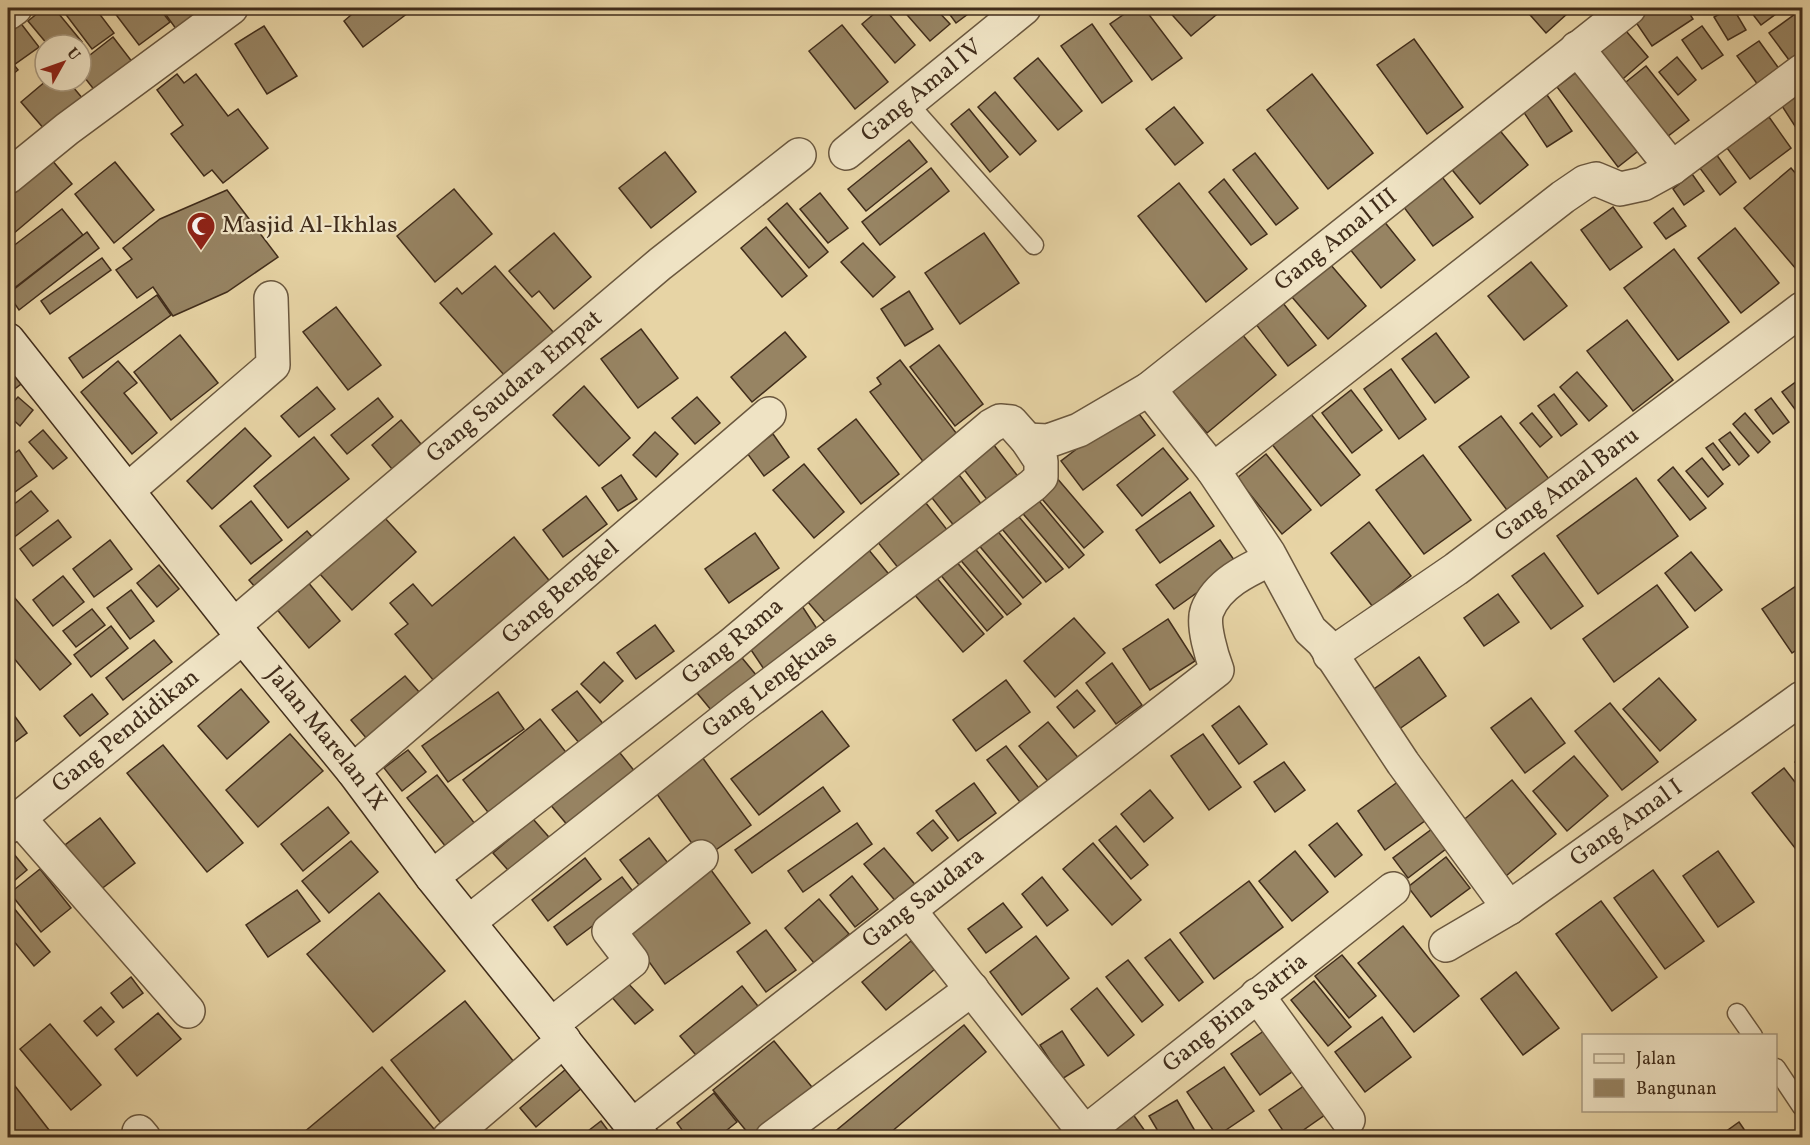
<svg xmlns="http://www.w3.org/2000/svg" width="1810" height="1145" viewBox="0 0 1810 1145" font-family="Vollkorn,serif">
	<rect width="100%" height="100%" fill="#e7d4a5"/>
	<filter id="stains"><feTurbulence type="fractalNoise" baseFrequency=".00333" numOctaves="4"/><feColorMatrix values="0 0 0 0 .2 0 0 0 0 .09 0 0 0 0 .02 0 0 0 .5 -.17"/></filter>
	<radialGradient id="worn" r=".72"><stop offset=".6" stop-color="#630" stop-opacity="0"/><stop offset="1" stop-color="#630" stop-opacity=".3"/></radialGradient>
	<g fill="#978463" stroke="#412d1b" stroke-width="1.5">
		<polygon points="44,8 54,8 82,42 79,45 48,45 28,21"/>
		<polygon points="61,8 95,8 114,33 92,49"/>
		<polygon points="111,8 159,8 170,22 139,45"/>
		<polygon points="161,8 215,8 179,33"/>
		<polygon points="345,8 403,8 408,13 363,47 344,21 351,15"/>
		<polygon points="881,8 884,8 915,45 895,63 862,24"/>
		<polygon points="901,8 935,8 950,24 930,41"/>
		<polygon points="945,8 976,8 956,23"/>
		<polygon points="1133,8 1144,8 1182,58 1152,80 1110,24"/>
		<polygon points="1166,8 1220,8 1222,10 1191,36"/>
		<polygon points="1524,8 1563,8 1568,13 1546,33"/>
		<polygon points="1642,8 1686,8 1693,19 1652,46 1631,15"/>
		<polygon points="1731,8 1733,8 1746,30 1728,40 1714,17"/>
		<polygon points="1748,8 1784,8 1761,25"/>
		<polygon points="1802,9 1802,56 1792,64 1769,33"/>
		<polygon points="19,21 39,47 14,65 18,70 8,78 8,30"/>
		<polygon points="1092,24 1132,81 1102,103 1061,46"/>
		<polygon points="842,25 888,82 855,109 809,51"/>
		<polygon points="1621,25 1648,57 1616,85 1589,53"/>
		<polygon points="264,26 297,76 267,94 235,44"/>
		<polygon points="1702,26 1723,55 1702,69 1682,40"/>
		<polygon points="113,37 140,72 103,101 81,73 81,62"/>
		<polygon points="1414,39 1463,107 1427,134 1377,65"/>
		<polygon points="1759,41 1780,70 1758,85 1737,56"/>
		<polygon points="1677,57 1696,80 1678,95 1659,72"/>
		<polygon points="1038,58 1082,111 1058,130 1014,78"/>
		<polygon points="1586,65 1647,144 1618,167 1557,87"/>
		<polygon points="1646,66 1689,120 1659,143 1616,90"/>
		<polygon points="177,74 184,83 196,74 228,116 238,109 268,148 223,183 212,170 204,176 171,134 183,125 157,90"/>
		<polygon points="1312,74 1373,153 1328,189 1267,110"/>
		<polygon points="46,81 68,81 88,105 51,137 21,102"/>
		<polygon points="995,92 1036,141 1020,155 978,107"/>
		<polygon points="1545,92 1572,131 1547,147 1521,108"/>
		<polygon points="1800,94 1802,98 1802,137 1782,106"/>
		<polygon points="1174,107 1203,143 1175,165 1146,129"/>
		<polygon points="969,109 1008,157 990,172 951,124"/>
		<polygon points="1769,117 1791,148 1750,179 1727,148"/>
		<polygon points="1497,127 1528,165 1480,204 1449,166"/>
		<polygon points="909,140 927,162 866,211 848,189"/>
		<polygon points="665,152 696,192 651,228 619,188"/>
		<polygon points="46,153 72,184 13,234 8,228 8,185"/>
		<polygon points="1255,153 1298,208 1276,225 1233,170"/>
		<polygon points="1716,154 1736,182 1720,195 1699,167"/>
		<polygon points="115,162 154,210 114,243 75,194"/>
		<polygon points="931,168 949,191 880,245 862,222"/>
		<polygon points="1791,168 1802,181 1802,276 1744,208"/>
		<polygon points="1439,173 1473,217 1433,246 1400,202"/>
		<polygon points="1692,174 1704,191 1684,205 1673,189"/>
		<polygon points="1224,179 1267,234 1251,245 1209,192"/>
		<polygon points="1179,183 1247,269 1206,302 1138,216"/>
		<polygon points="454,189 492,234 435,282 397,236"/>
		<polygon points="227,190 278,257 227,292 173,316 153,287 137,298 116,270 132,259 123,248 160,219"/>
		<polygon points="820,193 848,228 828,243 800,209"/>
		<polygon points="787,203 828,252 809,268 768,219"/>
		<polygon points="1613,207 1642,247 1610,270 1581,230"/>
		<polygon points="1673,208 1686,226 1666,239 1654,223"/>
		<polygon points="62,209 83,235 13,289 8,282 8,250"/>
		<polygon points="1383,220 1415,260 1381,288 1349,248"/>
		<polygon points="766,227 807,276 782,297 741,248"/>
		<polygon points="1735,228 1779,283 1741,313 1698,258"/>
		<polygon points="87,232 99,248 19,310 8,294"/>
		<polygon points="554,233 591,277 554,309 539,291 532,297 509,271"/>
		<polygon points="984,233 1019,283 960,324 925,273"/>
		<polygon points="863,243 895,277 873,297 841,262"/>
		<polygon points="1674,249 1729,322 1678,360 1624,288"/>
		<polygon points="102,258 111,270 50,314 41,301"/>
		<polygon points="1531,262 1567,306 1524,340 1488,296"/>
		<polygon points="1330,264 1366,306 1328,339 1292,297"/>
		<polygon points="495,266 554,333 505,376 440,303 457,288 462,294"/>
		<polygon points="909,291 933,329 905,346 881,309"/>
		<polygon points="157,295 171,315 83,378 69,358"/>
		<polygon points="1279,298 1316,345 1288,366 1252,319"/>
		<polygon points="336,307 381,365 348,390 303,332"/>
		<polygon points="1627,320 1673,380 1633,411 1587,351"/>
		<polygon points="1236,327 1276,375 1207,433 1167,385"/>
		<polygon points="641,329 678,378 638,408 601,359"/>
		<polygon points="785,332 806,357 752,402 731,377"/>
		<polygon points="1436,333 1469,377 1435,403 1402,359"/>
		<polygon points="180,335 218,383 171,420 134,372"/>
		<polygon points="939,345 983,404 955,426 910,367"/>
		<polygon points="8,358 25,381 8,394"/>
		<polygon points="900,360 960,438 925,464 870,392 881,384 877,378"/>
		<polygon points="118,361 137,383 124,393 157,433 132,454 81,392"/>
		<polygon points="1391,369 1426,419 1399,439 1364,389"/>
		<polygon points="1577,372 1607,406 1589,421 1560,387"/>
		<polygon points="1797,381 1802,388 1802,408 1797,412 1782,392"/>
		<polygon points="584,386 630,438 599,466 553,415"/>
		<polygon points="317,387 335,409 299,437 281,416"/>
		<polygon points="1351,390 1382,430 1352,453 1322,413"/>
		<polygon points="1554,394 1577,424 1561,436 1538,406"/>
		<polygon points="18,397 33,410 20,426 8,415 8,408"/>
		<polygon points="697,397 720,423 695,444 672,418"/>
		<polygon points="378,398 393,417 347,454 331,435"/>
		<polygon points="1771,398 1789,422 1773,434 1755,410"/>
		<polygon points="1133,406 1155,435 1083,490 1061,461"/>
		<polygon points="1310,413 1360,475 1321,506 1271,443"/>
		<polygon points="1532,413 1552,437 1540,447 1520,423"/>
		<polygon points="1745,413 1770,442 1758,453 1733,424"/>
		<polygon points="1501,416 1549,479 1507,510 1459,447"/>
		<polygon points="856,419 899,474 861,504 818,449"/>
		<polygon points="401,420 421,444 392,469 372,445"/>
		<polygon points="245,428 271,456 212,509 187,481"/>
		<polygon points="43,430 67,458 53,469 29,442"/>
		<polygon points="655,432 678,454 656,477 633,455"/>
		<polygon points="1730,432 1749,456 1739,465 1719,440"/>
		<polygon points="773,434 789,457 764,476 747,453"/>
		<polygon points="314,437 349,479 288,528 254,486"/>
		<polygon points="990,440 1023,483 992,506 959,463"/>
		<polygon points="1713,443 1730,465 1723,470 1706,448"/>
		<polygon points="1163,448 1188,479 1142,516 1117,485"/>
		<polygon points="19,450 37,476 8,497 8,458"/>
		<polygon points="1266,454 1311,510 1282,534 1237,478"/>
		<polygon points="1423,455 1471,520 1424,554 1376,490"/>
		<polygon points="1702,458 1723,484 1708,497 1686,471"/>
		<polygon points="804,464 844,512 814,538 773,490"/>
		<polygon points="953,467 982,505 955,527 925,489"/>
		<polygon points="1673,467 1706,508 1690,520 1658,480"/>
		<polygon points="621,475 637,499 618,511 602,488"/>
		<polygon points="1056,477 1103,532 1084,548 1037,493"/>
		<polygon points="1636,478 1678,536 1598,594 1557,536"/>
		<polygon points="31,491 48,511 8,542 8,509"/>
		<polygon points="1190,492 1214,526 1160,563 1136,530"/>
		<polygon points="918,493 952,536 903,574 869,531"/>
		<polygon points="586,496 607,524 563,557 543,530"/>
		<polygon points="1035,496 1084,555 1069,568 1019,509"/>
		<polygon points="251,501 282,540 251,564 220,526"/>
		<polygon points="1014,511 1063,569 1046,582 998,524"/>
		<polygon points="383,516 416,552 352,610 320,574"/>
		<polygon points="58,520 71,537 33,566 20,549"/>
		<polygon points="1369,522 1411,576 1373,607 1331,553"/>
		<polygon points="995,528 1041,583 1023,598 977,543"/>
		<polygon points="307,531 320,546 262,595 249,580"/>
		<polygon points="755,533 779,568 729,603 705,569"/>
		<polygon points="514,537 552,584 434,681 395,634 408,624 390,603 413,584 432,606"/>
		<polygon points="110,540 132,569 94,597 73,569"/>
		<polygon points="1220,540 1237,564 1174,609 1156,585"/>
		<polygon points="863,543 892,578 831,629 802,595"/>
		<polygon points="972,545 1021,604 1007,615 958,557"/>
		<polygon points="1691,552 1722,590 1695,611 1665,573"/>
		<polygon points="1544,553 1583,606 1551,629 1512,576"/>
		<polygon points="955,560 1003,617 987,631 939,573"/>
		<polygon points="159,565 179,589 157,607 137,583"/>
		<polygon points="63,576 84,602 53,626 33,600"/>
		<polygon points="935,576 984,634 963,652 914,594"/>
		<polygon points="307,581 340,621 309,648 275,607"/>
		<polygon points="1802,582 1802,646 1792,653 1762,609"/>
		<polygon points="1657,585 1688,627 1614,682 1583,639"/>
		<polygon points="8,590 71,664 40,690 8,651"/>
		<polygon points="131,590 154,621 130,639 107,608"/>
		<polygon points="1498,594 1519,622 1484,646 1464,618"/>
		<polygon points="800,603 825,641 770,678 745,641"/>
		<polygon points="92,609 105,625 76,647 63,631"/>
		<polygon points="1074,618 1105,653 1055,697 1024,661"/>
		<polygon points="1168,619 1195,661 1150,690 1123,649"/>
		<polygon points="655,625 674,651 636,679 617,653"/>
		<polygon points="111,626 128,648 91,677 74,655"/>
		<polygon points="154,640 172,662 123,700 106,678"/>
		<polygon points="738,653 761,681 716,716 693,688"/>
		<polygon points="1419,657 1446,696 1395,732 1367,694"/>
		<polygon points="604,662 623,681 600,703 581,684"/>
		<polygon points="1112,663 1142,705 1116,724 1086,683"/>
		<polygon points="405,676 427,701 373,746 351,720"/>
		<polygon points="1659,678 1696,720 1660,751 1623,709"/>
		<polygon points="1006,680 1030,712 976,751 953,720"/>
		<polygon points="241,689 269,722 227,759 198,726"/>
		<polygon points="1077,690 1095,711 1074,728 1057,707"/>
		<polygon points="577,691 604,725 580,744 552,710"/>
		<polygon points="498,692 524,729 448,782 422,746"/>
		<polygon points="92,694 108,714 80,736 64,716"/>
		<polygon points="1531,698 1565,743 1525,773 1491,728"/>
		<polygon points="1610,703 1658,762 1622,790 1575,731"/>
		<polygon points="1239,706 1267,744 1239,764 1212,726"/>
		<polygon points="8,707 27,733 8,747"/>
		<polygon points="822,711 849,746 759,815 731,779"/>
		<polygon points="540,719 572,760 494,820 463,780"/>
		<polygon points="1048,722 1081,761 1051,785 1019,746"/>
		<polygon points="290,734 323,771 258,827 226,790"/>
		<polygon points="1203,734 1241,787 1209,810 1171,756"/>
		<polygon points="163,745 243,843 207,872 127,773"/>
		<polygon points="1006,746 1045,796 1027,811 987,760"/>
		<polygon points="616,748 640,778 574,833 549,803"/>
		<polygon points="408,750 426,772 402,791 384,768"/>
		<polygon points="1802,755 1802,771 1795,762"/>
		<polygon points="1574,756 1608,796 1567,831 1533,791"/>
		<polygon points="702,757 751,825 703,859 654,790"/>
		<polygon points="1284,762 1305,790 1275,812 1254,782"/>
		<polygon points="1784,768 1802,791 1802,843 1795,848 1752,793"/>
		<polygon points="437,775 479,829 450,852 407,798"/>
		<polygon points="1512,780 1556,834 1506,876 1461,822"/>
		<polygon points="1399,781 1426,820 1385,850 1358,811"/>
		<polygon points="974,783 996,813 958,841 936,811"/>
		<polygon points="823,787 840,811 752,873 735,850"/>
		<polygon points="1150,790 1173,818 1144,842 1121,814"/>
		<polygon points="328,807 349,833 303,871 281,844"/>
		<polygon points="100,818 135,863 100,890 65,845"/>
		<polygon points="533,819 555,844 515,878 493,853"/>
		<polygon points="933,820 948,838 932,851 917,833"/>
		<polygon points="857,823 872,844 803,892 788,871"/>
		<polygon points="1337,823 1362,855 1335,877 1309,845"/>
		<polygon points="1440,823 1455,842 1408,878 1393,858"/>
		<polygon points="1116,826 1148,865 1131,879 1099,840"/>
		<polygon points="649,838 674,871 645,893 620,860"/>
		<polygon points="351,841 378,872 329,913 302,881"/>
		<polygon points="1093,843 1141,900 1112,925 1063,869"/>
		<polygon points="884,848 918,888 898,904 864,864"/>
		<polygon points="1295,851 1328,892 1292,921 1259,881"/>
		<polygon points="1718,851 1754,902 1718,927 1683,876"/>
		<polygon points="13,853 27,870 8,886 8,857"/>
		<polygon points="1446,857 1470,888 1431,917 1408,887"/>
		<polygon points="585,858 601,879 548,921 532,900"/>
		<polygon points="40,869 71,908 41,932 10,893"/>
		<polygon points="711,870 750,923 665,984 627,931"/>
		<polygon points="1653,870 1704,941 1665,969 1614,898"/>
		<polygon points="852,876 878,909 855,927 830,895"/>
		<polygon points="622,877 635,894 567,945 554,927"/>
		<polygon points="1042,877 1068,910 1047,926 1022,894"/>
		<polygon points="1249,881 1283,927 1214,979 1180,933"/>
		<polygon points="297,890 320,921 268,957 246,925"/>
		<polygon points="379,893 445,971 373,1032 307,954"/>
		<polygon points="819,899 849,934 814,963 785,928"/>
		<polygon points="8,901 50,952 34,966 8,934"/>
		<polygon points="1601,901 1657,977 1612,1011 1556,934"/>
		<polygon points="1003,903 1022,927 986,953 968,929"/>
		<polygon points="1403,926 1459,996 1414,1032 1358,963"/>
		<polygon points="766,930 796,970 766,992 737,952"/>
		<polygon points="1036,936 1069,978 1022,1015 990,972"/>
		<polygon points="1170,939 1203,982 1179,1001 1145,958"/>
		<polygon points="911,941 935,969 886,1010 862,982"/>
		<polygon points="1342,955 1376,996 1349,1018 1315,976"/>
		<polygon points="1128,960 1163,1005 1142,1022 1106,977"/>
		<polygon points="1516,972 1559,1028 1523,1055 1481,999"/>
		<polygon points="131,977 143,993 123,1008 111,993"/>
		<polygon points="624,979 653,1010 635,1024 610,995"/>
		<polygon points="1314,981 1351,1027 1328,1046 1291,1000"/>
		<polygon points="742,986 761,1010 700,1060 680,1036"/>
		<polygon points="1097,988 1134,1035 1108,1056 1071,1009"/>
		<polygon points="465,1001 522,1072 447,1131 391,1060"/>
		<polygon points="101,1007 114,1022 97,1036 84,1021"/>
		<polygon points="158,1013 181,1039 137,1076 115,1049"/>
		<polygon points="1382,1017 1411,1057 1365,1092 1335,1052"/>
		<polygon points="50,1024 101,1085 71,1110 20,1049"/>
		<polygon points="964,1025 986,1052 884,1138 827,1138"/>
		<polygon points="1268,1028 1296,1069 1260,1095 1231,1054"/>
		<polygon points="1062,1031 1084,1065 1062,1079 1040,1045"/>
		<polygon points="774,1041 816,1092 760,1138 752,1138 713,1090"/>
		<polygon points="382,1067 439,1135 436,1138 297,1138"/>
		<polygon points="1224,1067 1254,1111 1217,1136 1187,1092"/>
		<polygon points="566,1069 583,1087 536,1127 520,1108"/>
		<polygon points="8,1077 49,1130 39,1138 8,1138"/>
		<polygon points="1311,1081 1332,1110 1292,1138 1288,1138 1269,1110"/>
		<polygon points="714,1093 737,1122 717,1138 688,1138 677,1123"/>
		<polygon points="1177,1100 1198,1136 1195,1138 1162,1138 1149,1116"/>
		<polygon points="1127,1106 1150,1138 1084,1138"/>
		<polygon points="601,1121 610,1133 603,1138 579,1138"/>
		<polygon points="1739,1122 1750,1138 1723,1138 1721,1135"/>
	</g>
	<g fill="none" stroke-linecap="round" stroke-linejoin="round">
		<g stroke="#6a573e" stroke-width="21">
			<g id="lane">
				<polyline points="907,102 1034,245"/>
				<polyline points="1737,1013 1753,1036"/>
				<polyline points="1776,1068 1802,1107"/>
			</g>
		</g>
		<g stroke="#6a573e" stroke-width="36">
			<g id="street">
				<polyline points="8,13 15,8"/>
				<polyline points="1577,48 1672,168"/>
				<path id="s1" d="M846,153L1024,8"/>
				<polyline points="8,177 67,129 231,8"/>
				<polyline points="1149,389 1213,470 1563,197 1585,182 1596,179 1620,189 1643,184 1672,168 1802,71"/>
				<path id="s2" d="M1027,440L1048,441L1079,430L1149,389L1629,8"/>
				<polyline points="1213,470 1269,554 1310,630 1323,642 1403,763 1509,908"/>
				<polyline points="128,490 273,365 271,298"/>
				<path id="s3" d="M234,625L660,264L799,155"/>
				<path id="s4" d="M1330,655L1456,569L1802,309"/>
				<path id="s5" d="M353,771L769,414"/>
				<polyline points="18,817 188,1011"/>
				<path id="s6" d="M8,827L243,637"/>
				<path id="s7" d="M432,877L731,645L991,426L1000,421L1011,422L1027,440L1041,461V477L1033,485L738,709L469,922"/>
				<polyline points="909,910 1085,1133"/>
				<path id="s8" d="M1446,945L1509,908L1802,698"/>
				<polyline points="1257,995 1348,1120"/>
				<polyline points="551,1025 632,961 609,931 701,857"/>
				<path id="s9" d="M632,1126L1217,670C1212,657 1202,625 1207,611C1217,584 1247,570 1271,559"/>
				<polyline points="139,1132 144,1138"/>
				<polyline points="449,1138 564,1040"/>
				<polyline points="772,1138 972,989"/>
				<path id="s10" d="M1078,1138L1393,889"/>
			</g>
		</g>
		<g stroke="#412d1b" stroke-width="36">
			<g id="secondary">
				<path id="s11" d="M8,340L243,637L353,771L432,877L642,1138"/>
			</g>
		</g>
		<use href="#lane" stroke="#efe3c4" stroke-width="18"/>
		<use href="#street" stroke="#efe3c4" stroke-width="33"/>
		<use href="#secondary" stroke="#efe3c4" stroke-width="33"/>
	</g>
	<defs>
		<g id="mosque-pin" transform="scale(1.5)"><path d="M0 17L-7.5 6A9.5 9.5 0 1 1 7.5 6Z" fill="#8f2418" stroke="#efe3c4"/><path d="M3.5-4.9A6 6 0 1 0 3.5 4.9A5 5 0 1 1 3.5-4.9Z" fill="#fff"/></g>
	</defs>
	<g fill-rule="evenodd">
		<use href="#mosque-pin" x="201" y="226"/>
	</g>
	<g text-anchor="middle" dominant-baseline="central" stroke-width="4.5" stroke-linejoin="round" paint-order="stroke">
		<g font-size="24" fill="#412d1b" stroke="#efe3c4">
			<text stroke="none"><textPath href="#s1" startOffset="98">Gang Amal IV</textPath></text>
			<text stroke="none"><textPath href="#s2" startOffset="374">Gang Amal III</textPath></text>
			<text stroke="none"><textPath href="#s3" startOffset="368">Gang Saudara Empat</textPath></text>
			<text stroke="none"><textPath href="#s4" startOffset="292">Gang Amal Baru</textPath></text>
			<text stroke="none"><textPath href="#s5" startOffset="274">Gang Bengkel</textPath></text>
			<text stroke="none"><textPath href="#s7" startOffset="382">Gang Rama</textPath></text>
			<text transform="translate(770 685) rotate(-37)">Gang Lengkuas</text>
			<text stroke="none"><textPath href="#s6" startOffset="152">Gang Pendidikan</textPath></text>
			<text stroke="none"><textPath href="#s11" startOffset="510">Jalan Marelan IX</textPath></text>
			<text stroke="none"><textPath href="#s8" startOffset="218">Gang Amal I</textPath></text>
			<text stroke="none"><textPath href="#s9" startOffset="370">Gang Saudara</textPath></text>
			<text stroke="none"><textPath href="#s10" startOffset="201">Gang Bina Satria</textPath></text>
		</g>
		<g font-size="24" fill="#412d1b" stroke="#efe3c4" text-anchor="start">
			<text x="222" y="226">Masjid Al-Ikhlas</text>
		</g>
	</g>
	<rect width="1810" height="1145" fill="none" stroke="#e7d4a5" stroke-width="30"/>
	<rect x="9" y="9" width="1792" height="1127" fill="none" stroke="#412d1b" stroke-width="3"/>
	<rect x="15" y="15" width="1780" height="1115" fill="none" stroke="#412d1b" stroke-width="1.5"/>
	<rect x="1582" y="1034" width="195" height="78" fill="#efe3c4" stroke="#a99a80" stroke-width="1.5"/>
	<rect x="1594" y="1054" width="30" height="9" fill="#efe3c4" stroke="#a99a80" stroke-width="1.5"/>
	<text x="1636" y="1064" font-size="18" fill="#412d1b">Jalan</text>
	<rect x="1594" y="1079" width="30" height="18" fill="#978463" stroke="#a99a80" stroke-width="1.5"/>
	<text x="1636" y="1094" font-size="18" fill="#412d1b">Bangunan</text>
	<g transform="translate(63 63) rotate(50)"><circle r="28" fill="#efe3c4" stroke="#a99a80" stroke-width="1.5"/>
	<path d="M0-4.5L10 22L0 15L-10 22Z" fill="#8f2418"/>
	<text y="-9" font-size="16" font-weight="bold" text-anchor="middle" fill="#412d1b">U</text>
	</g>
	<rect width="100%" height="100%" filter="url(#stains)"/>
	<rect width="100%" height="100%" fill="url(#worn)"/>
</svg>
